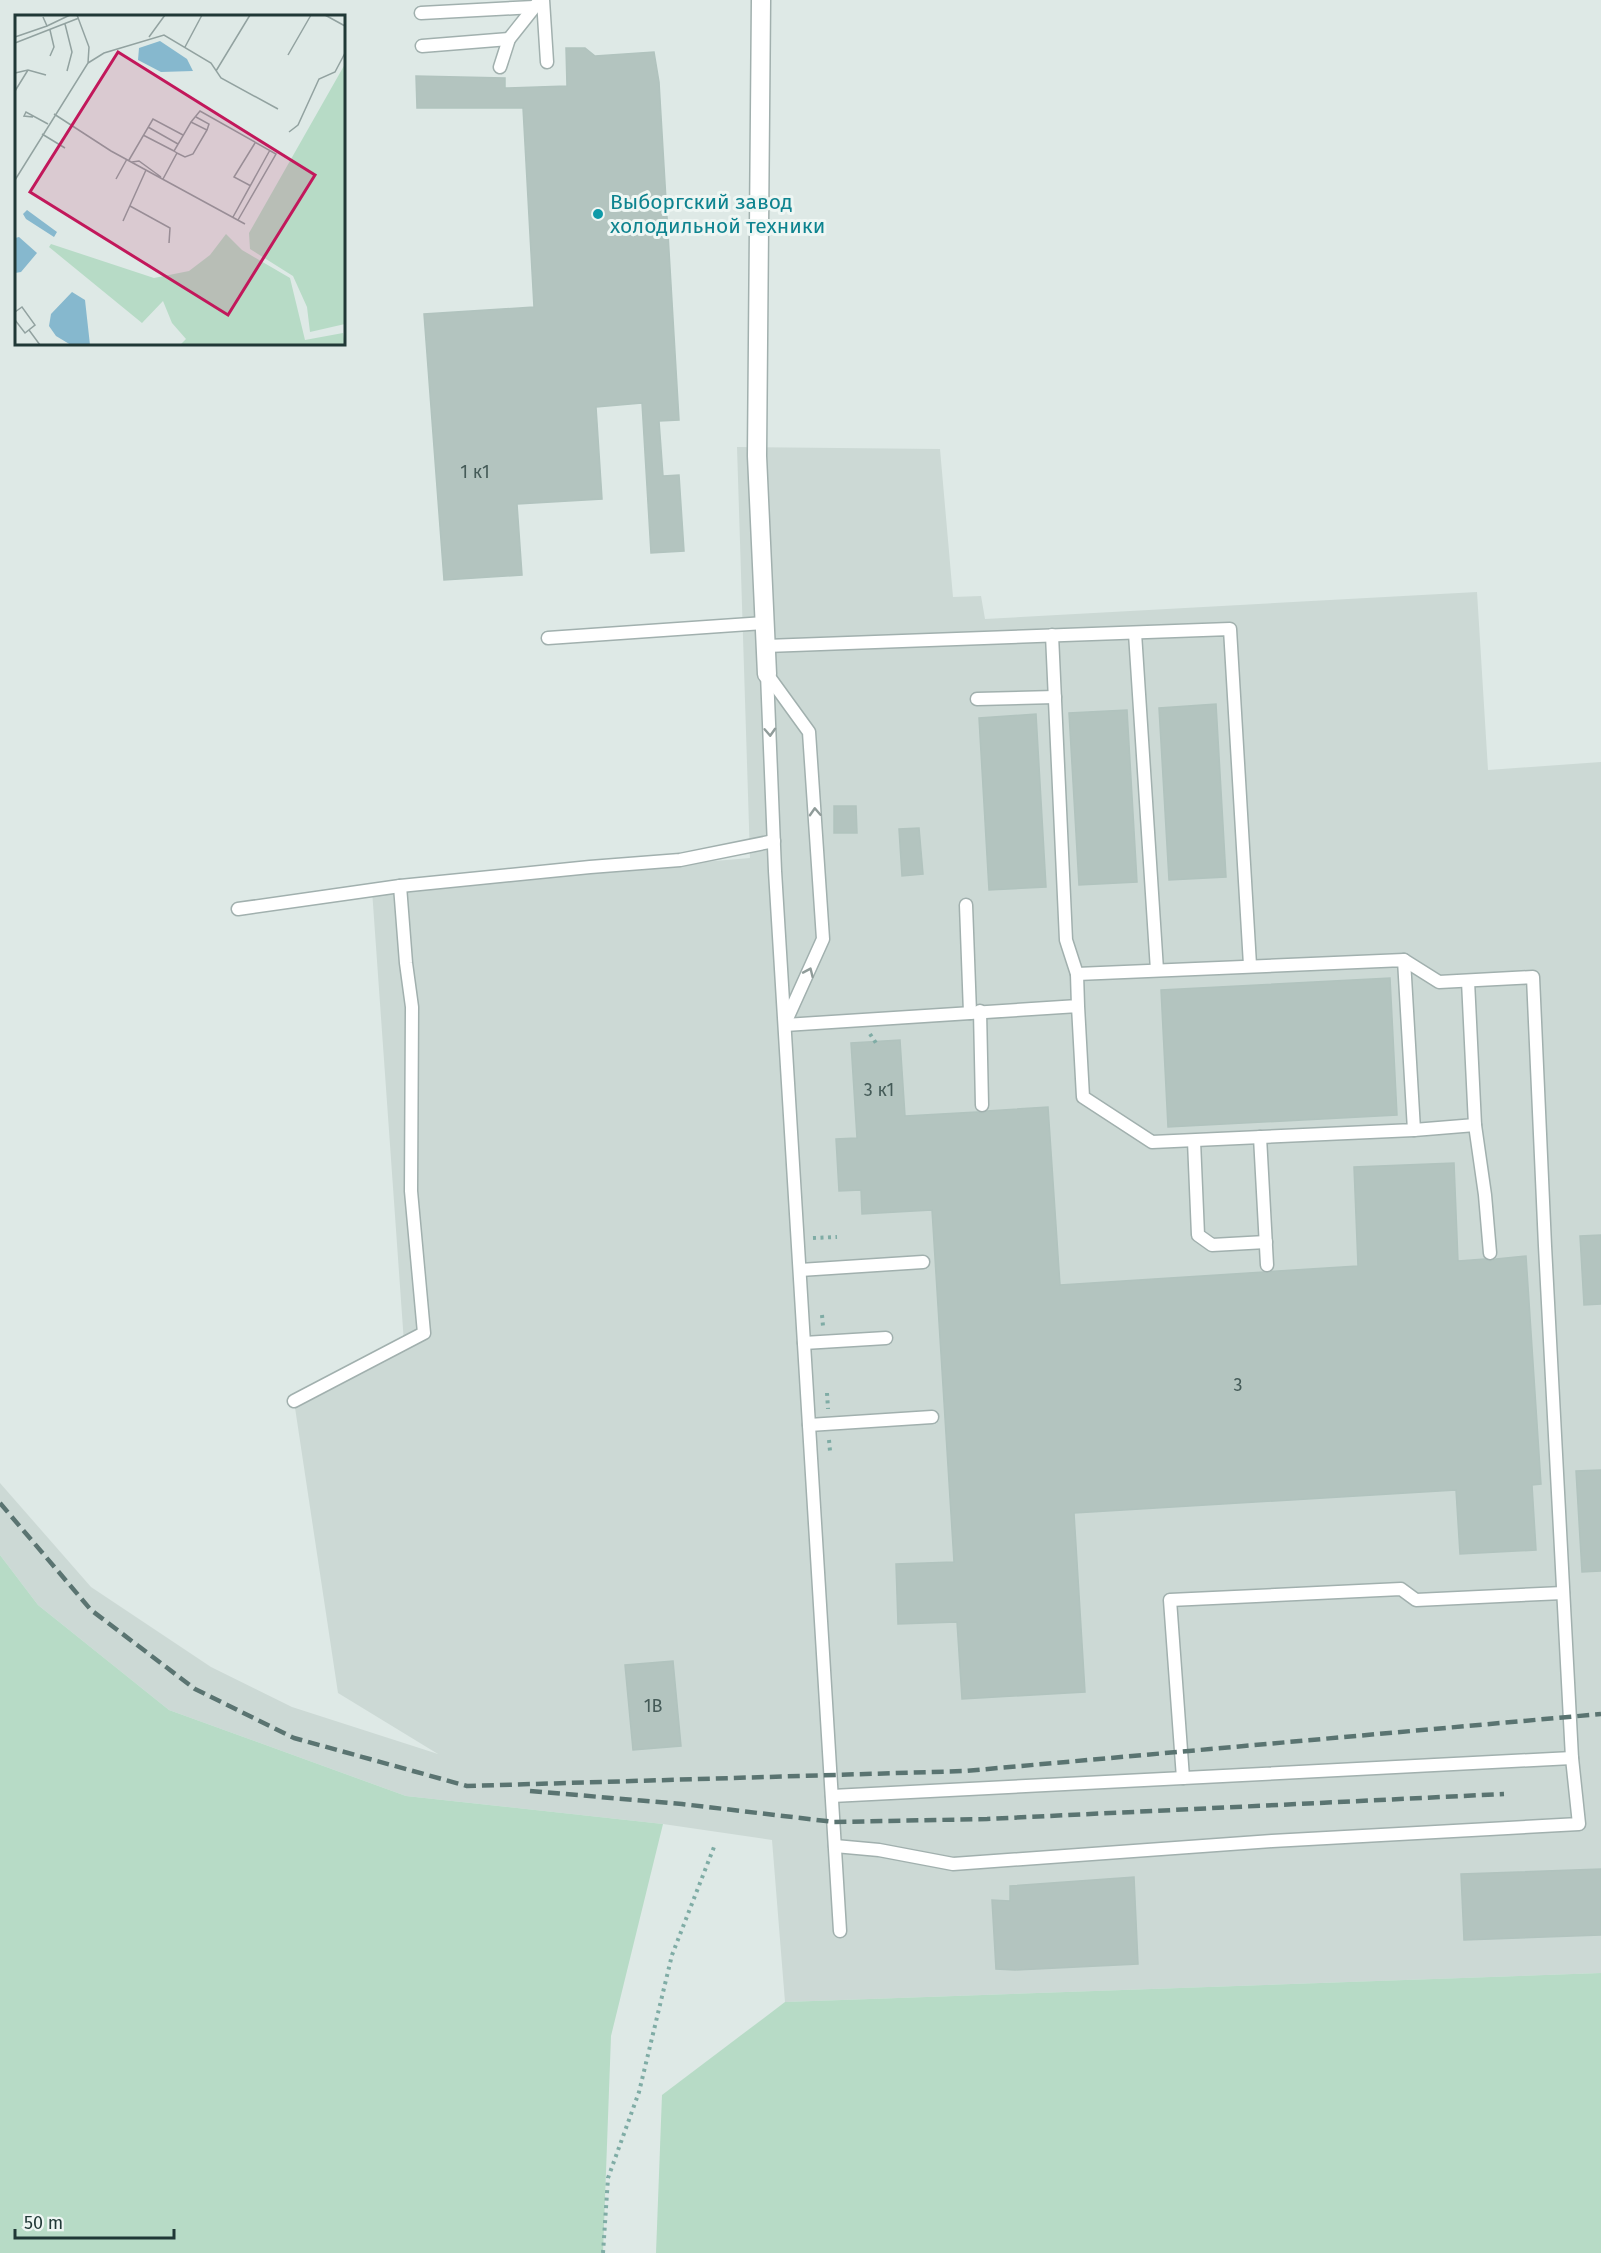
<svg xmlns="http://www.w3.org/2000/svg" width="1601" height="2253" viewBox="0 0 1601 2253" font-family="'Fira Sans',sans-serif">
	<rect width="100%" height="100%" fill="#dee9e6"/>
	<polygon fill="#ccd9d5" points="737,447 940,449 953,597 981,596 985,619 1477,592 1488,770 1601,762 1601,1973 785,2002 772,1840 663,1824 406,1796 169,1710 38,1605 0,1555 0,1483 91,1587 211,1667 292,1707 438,1754 338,1693 294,1401 404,1343 372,890 750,858"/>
	<g fill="#b7dbc6">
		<polygon points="0,1555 38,1605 169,1710 406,1796 663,1824 611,2036 603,2253 0,2253"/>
		<polygon points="1601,1973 1601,2253 656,2253 662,2095 785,2002"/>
	</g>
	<g fill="#b3c4bf" stroke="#b1c3be" stroke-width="1.5">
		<polygon points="566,48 585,48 595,56 654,52 659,82 679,420 659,421 663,476 679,475 684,551 651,553 642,403 596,407 602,499 517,504 522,575 444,580 424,314 534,307 523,108 417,108 416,76 505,78 505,88 567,86"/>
		<polygon points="1216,704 1226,877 1169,880 1159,708"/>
		<polygon points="1127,710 1137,882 1079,885 1069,713"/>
		<polygon points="1036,714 1046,887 989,890 979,718"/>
		<polygon points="834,806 856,806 857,833 834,833"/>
		<polygon points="919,828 923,874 902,876 899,829"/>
		<polygon points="1390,978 1397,1115 1168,1127 1161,990"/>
		<polygon points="900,1040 905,1116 977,1112 983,1113 987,1111 1048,1107 1060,1285 1358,1266 1354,1167 1454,1163 1458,1261 1485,1259 1490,1261 1496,1259 1526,1256 1541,1484 1532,1485 1536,1550 1460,1554 1456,1490 1074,1513 1085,1692 962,1699 957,1622 898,1624 896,1564 954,1562 932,1210 862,1214 861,1190 839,1191 836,1139 857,1138 851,1043"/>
		<polygon points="1601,1235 1601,1304 1584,1305 1580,1236"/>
		<polygon points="1601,1470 1601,1571 1582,1572 1576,1471"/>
		<polygon points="673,1661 681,1746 633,1750 625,1665"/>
		<polygon points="1601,1869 1601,1935 1464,1940 1461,1874"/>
		<polygon points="1134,1877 1138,1964 1015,1970 996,1969 992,1900 1010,1901 1010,1886"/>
	</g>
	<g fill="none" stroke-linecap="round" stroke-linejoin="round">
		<g stroke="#a1b0ae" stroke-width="15">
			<g id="lane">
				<polyline points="543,0 547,62"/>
				<polyline points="421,13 534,7"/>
				<polyline points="422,46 509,39"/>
				<polyline points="500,67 509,39 540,0"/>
				<polyline points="1135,633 1157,970"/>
				<polyline points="1052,635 1066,940 1077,974"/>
				<polyline points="548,638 765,623"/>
				<polyline points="766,646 1230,629 1250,965"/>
				<polyline points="767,674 775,871 840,1931"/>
				<polyline points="767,674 809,732 823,939 786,1021"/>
				<polyline points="977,699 1055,697"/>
				<polyline points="966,905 970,1013"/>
				<polyline points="238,909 400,886 590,867 680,860 774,841"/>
				<polyline points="980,1011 982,1105"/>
				<polyline points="785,1025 1078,1006 1083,1097 1152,1142 1414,1130 1404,960 1077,974 1078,1006"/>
				<polyline points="1475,1125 1485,1195 1490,1253"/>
				<polyline points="1414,1130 1475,1125 1468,981"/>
				<polyline points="1260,1137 1267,1265"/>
				<polyline points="1194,1141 1198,1235 1212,1245 1266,1242"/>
				<polyline points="800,1270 923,1262"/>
				<polyline points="804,1343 886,1338"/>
				<polyline points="294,1401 424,1333 411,1191 412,1007 406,963 400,886"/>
				<polyline points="809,1425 932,1417"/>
				<polyline points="1183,1778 1170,1600 1401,1589 1416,1600 1563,1593"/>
				<polyline points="832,1796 1572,1758"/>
				<polyline points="835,1846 879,1850 953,1864 1272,1841 1579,1824 1572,1758 1545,1246 1533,977 1439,982 1404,960"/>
			</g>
		</g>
		<g stroke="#a1b0ae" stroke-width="21">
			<polyline id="street" points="761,0 757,456 767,674"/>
		</g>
		<g stroke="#7faca5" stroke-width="4" stroke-dasharray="3 4.5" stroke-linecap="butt">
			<polyline points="870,1034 876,1043"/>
			<polyline points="813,1238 837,1237"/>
			<polyline points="822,1315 823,1326"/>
			<polyline points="827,1393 828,1409"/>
			<polyline points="829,1440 830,1451"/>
			<polyline points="603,2253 608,2178 639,2092 672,1955 714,1847"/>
		</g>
		<use href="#lane" stroke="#fff" stroke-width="12"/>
		<use href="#street" stroke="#fff" stroke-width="18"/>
		<g stroke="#5a7471" stroke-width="4.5" stroke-dasharray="12 6" stroke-linecap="butt">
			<polyline points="0,1503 91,1610 195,1689 294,1738 467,1786 965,1771 1601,1714"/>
			<polyline points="530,1791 682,1804 834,1822 987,1819 1504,1794"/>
		</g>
	</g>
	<defs><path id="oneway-chevron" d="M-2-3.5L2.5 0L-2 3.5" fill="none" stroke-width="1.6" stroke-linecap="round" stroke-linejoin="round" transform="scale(1.5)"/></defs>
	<g stroke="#909c9a">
		<use href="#oneway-chevron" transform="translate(770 732) rotate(87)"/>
		<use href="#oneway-chevron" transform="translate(815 812) rotate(-93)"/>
		<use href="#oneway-chevron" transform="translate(809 972) rotate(-66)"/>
	</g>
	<circle fill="#0f9aa8" stroke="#eef6f3" stroke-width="2" cx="598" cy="214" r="6"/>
	<g text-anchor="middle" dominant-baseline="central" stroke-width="6" stroke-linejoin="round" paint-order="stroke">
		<g font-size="18" fill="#455b58">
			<text x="475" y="472">1 к1</text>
			<text x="879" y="1090">3 к1</text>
			<text x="1238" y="1385">3</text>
			<text x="653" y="1706">1В</text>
		</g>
		<g font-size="21" fill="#0d838f" stroke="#eef6f3" text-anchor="start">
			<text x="610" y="202">Выборгский завод<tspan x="610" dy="24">холодильной техники</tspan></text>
		</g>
	</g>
	<g transform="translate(15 15)">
		<rect width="330" height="330" fill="#dee9e6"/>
		<path d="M330,49V309L295,317L292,292L278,261L235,234L234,218ZM211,219L227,235L275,263L290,325L328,318L330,330H165L171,324L157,308L148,286L127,308L34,232L36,229L139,263L174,256L195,240Z" fill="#b7dbc6"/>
		<path d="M145,26L172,44L178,56L146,57L123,45L124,33ZM12,195L42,217L39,222L11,204L8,199ZM4,222L22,238L6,257L0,258V223ZM57,277L70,285L75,330H56L41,321L34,311L36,299Z" fill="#86b8ce"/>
		<path fill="none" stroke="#92a2a0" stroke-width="1.5" d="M310,0L330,11M50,9L57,37L52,56M32,11L55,0M35,15L39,32L35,41M0,22L32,11L28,2M134,22L150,0M0,28L64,3M170,32L187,0M273,40L296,0M73,48L89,38L149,20L196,48L206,63L263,94M201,56L235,0M0,58L13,55L31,60M0,76L13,55M39,99L96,136L230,209M18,102L9,101L11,97L33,109M181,102L194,109L192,115M176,107L185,96L261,139L223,205M133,112L163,129M274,117L283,110L304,64L320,57L330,38M27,119L50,133M128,120L159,136M114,145L138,104L168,120M117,147L124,146L146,162M101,164L112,144M148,164L162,138L170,142L178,139L192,115L176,107L159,136L162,138M0,165L73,48L74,32L62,0M236,171L219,162L240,128M115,191L155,213L154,228M218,202L255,135M108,206L131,155M0,297L7,292L20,310L10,318L0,305M14,315L25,330"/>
		<path fill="#c2185b" fill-opacity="0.15" stroke="#c2185b" stroke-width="3" d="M103,37L300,160L213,300L15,177Z"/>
		<rect width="330" height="330" fill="none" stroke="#203836" stroke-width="3"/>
	</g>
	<path d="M15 2229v9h159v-9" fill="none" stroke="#203836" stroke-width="3"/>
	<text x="24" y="2229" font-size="18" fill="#203836" stroke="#eef6f3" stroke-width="4.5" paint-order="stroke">50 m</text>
</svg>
